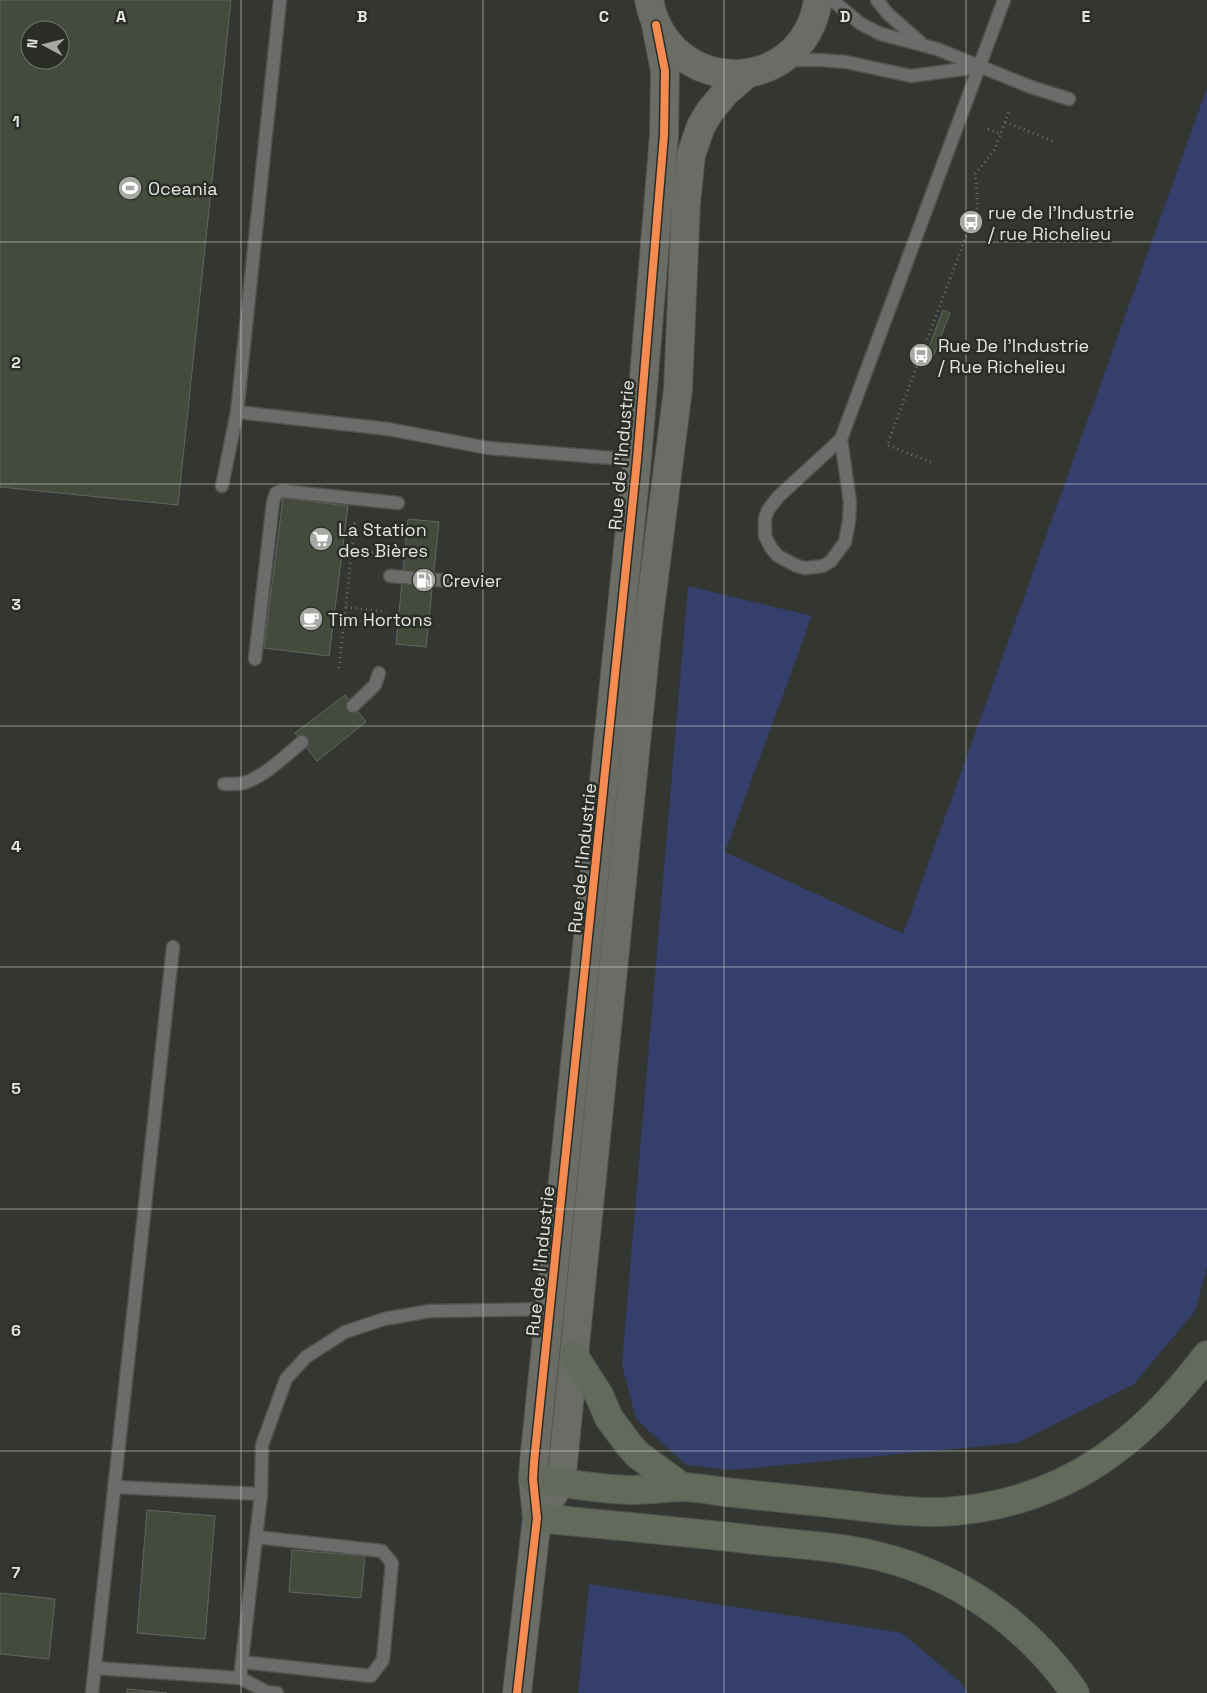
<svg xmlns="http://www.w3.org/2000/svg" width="1207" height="1693" viewBox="0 0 1207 1693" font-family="'Space Grotesk',sans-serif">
	<rect width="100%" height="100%" fill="#343631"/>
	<g fill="#343f6c">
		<polygon points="1207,88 1207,1267 1195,1311 1134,1384 1017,1443 731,1470 686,1465 636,1419 622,1364 688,586 812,616 725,852 903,934"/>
		<polygon points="589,1584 902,1633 959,1681 968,1693 578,1693"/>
	</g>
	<g fill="#454b3c" stroke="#636561" fill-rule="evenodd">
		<path d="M0,0H231L178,505L0,487ZM30,30H60V60H30Z"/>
		<polygon points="943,310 950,313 934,355 927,352"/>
		<polygon points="283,498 348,506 329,656 264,648"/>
		<polygon points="408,519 439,522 426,647 396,644"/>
		<polygon points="345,695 366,722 317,761 295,733"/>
		<polygon points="147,1510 215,1516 205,1639 137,1633"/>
		<polygon points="292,1550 365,1556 361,1598 289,1592"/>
		<polygon points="0,1593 55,1599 49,1659 0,1654"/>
		<polygon points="127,1689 167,1693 127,1693"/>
	</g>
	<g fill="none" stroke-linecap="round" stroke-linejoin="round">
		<g stroke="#50524e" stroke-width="15">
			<g id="lane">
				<polyline points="832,0 861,24 881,34 937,49 1031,87 1069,99"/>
				<polyline points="877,0 888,14 920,42"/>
				<polyline points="786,60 820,60 846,62 911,76 979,67"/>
				<polyline points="237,412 388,429 488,448 637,460"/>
				<polyline points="841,439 850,502 849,521 845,542 831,561 823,566 805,568 797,566 778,556 771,548 765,536 765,518 768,510 778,497 841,439 1004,0"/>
				<polyline points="222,486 237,412 280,0"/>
				<polyline points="390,576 449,581"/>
				<polyline points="255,659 273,502 276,493 282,491 398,503"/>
				<polyline points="353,706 375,685 379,673"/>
				<path d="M224,784C230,784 238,784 244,783C265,776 285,756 302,742"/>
				<polyline points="114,1487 261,1494"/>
				<polyline points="242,1662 371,1676 383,1660 392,1563 382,1551 256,1537"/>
				<polyline points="95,1668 240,1678 267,1692 277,1693"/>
				<polyline points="240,1678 261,1494 262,1445 286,1379 306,1357 345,1332 384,1319 430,1311 550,1309"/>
				<polyline points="92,1693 173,947"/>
			</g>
		</g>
		<g stroke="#50524e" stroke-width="30">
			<g id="secondary">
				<path d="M649,0C668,99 803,98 818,0"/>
				<polyline points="548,1502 561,1483 648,625 678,389 686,203 691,155 701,126 710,111 725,93 748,73"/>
				<polyline points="517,1693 537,1518 533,1479 534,1462 637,460 664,135 665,71 656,25"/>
			</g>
		</g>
		<g stroke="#50524e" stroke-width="30">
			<g id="highway">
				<polyline points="574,1356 599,1395 609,1418 629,1445 638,1455 682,1487"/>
				<path d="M533,1479C565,1483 598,1489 631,1490C647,1490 663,1488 680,1487C695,1487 710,1490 725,1492C766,1496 808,1501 849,1505C884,1509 920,1514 955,1511C1066,1501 1142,1442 1207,1355"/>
				<path d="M537,1518C607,1525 677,1531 747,1539C791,1544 836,1546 878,1556C959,1576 1028,1625 1075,1693"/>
			</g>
		</g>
		<g stroke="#6e6f6c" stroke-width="3" stroke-dasharray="1 4" stroke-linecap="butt">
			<polyline points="1005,122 1053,141"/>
			<polyline points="988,129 1001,134"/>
			<polyline points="931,462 887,445 978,205 975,174 994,151 1010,109"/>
			<polyline points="352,550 386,554"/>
			<polyline points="346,607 386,612"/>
			<polyline points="339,668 355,520"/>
		</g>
		<use href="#lane" stroke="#6c6d6b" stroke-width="12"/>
		<use href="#secondary" stroke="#6a6c66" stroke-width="28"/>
		<use href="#highway" stroke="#646a5b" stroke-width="28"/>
		<g stroke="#2a2d26" stroke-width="11">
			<polyline id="cycleway" points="517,1693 537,1518 533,1479 534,1462 637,460 664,135 665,71 656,25"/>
		</g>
		<use href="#cycleway" stroke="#f68b52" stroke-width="8"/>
	</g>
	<path fill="none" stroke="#e3e5e1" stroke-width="1" stroke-opacity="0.55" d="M241,0V1693M483,0V1693M724,0V1693M966,0V1693M0,242H1207M0,484H1207M0,726H1207M0,967H1207M0,1209H1207M0,1451H1207"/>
	<defs>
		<g id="stadium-disc" transform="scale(1.25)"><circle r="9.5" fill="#a6a8a3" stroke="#2a2d26"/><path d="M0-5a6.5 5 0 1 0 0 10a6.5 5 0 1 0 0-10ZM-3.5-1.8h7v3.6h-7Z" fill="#fff"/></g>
		<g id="bus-disc" transform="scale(1.25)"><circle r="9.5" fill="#a6a8a3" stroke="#2a2d26"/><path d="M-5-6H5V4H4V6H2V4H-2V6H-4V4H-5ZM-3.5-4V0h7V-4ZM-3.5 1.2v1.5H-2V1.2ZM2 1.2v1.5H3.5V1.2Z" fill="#fff"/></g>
		<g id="supermarket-disc" transform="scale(1.25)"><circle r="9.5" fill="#a6a8a3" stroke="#2a2d26"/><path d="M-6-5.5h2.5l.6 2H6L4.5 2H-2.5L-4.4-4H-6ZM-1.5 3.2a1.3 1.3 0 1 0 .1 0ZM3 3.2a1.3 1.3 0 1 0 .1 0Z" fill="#fff"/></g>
		<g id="fuel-disc" transform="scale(1.25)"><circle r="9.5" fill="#a6a8a3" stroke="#2a2d26"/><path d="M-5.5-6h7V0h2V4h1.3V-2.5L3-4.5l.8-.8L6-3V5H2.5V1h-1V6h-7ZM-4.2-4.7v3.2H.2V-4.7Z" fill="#fff"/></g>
		<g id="cafe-disc" transform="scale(1.25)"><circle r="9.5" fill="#a6a8a3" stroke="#2a2d26"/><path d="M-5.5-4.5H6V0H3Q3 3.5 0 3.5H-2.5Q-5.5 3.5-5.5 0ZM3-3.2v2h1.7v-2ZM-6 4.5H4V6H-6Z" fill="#fff"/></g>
	</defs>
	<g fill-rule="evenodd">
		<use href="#stadium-disc" x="130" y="188"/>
		<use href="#bus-disc" x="971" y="222"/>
		<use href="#bus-disc" x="921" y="355"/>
		<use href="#supermarket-disc" x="321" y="539"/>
		<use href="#fuel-disc" x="424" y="580"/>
		<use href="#cafe-disc" x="311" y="619"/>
	</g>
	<g text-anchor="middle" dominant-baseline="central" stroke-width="5" stroke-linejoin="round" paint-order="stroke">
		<g font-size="18" fill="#e3e5e1" stroke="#2a2d26" text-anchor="start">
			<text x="148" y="188">Oceania</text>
			<text x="988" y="212">rue de l'Industrie<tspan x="988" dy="21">/ rue Richelieu</tspan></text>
			<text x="938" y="345">Rue De l'Industrie<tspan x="938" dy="21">/ Rue Richelieu</tspan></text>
			<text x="338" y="529">La Station<tspan x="338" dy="21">des Bières</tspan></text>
			<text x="442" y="580">Crevier</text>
			<text x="328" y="619">Tim Hortons</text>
		</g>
		<g font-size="18" fill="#e3e5e1" stroke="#2a2d26">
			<text transform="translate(621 455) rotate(-85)">Rue de l'Industrie</text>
			<text transform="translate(582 858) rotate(-84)">Rue de l'Industrie</text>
			<text transform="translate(540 1261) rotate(-84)">Rue de l'Industrie</text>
		</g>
	</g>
	<g font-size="16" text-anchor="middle" font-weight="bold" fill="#e3e5e1" stroke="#2a2d26" stroke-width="5" stroke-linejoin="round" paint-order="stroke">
		<text x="121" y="22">A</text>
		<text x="362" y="22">B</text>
		<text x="604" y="22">C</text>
		<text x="845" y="22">D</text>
		<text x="1086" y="22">E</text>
		<text x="16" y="127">1</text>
		<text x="16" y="368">2</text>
		<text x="16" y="610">3</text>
		<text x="16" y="852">4</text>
		<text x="16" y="1094">5</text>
		<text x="16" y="1336">6</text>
		<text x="16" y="1578">7</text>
	</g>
	<g transform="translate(45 45) rotate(277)"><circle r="24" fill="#2a2d26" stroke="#747771"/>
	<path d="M0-4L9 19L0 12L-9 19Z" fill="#a6a8a3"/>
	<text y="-8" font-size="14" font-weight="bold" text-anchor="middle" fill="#e3e5e1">N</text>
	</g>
</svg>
